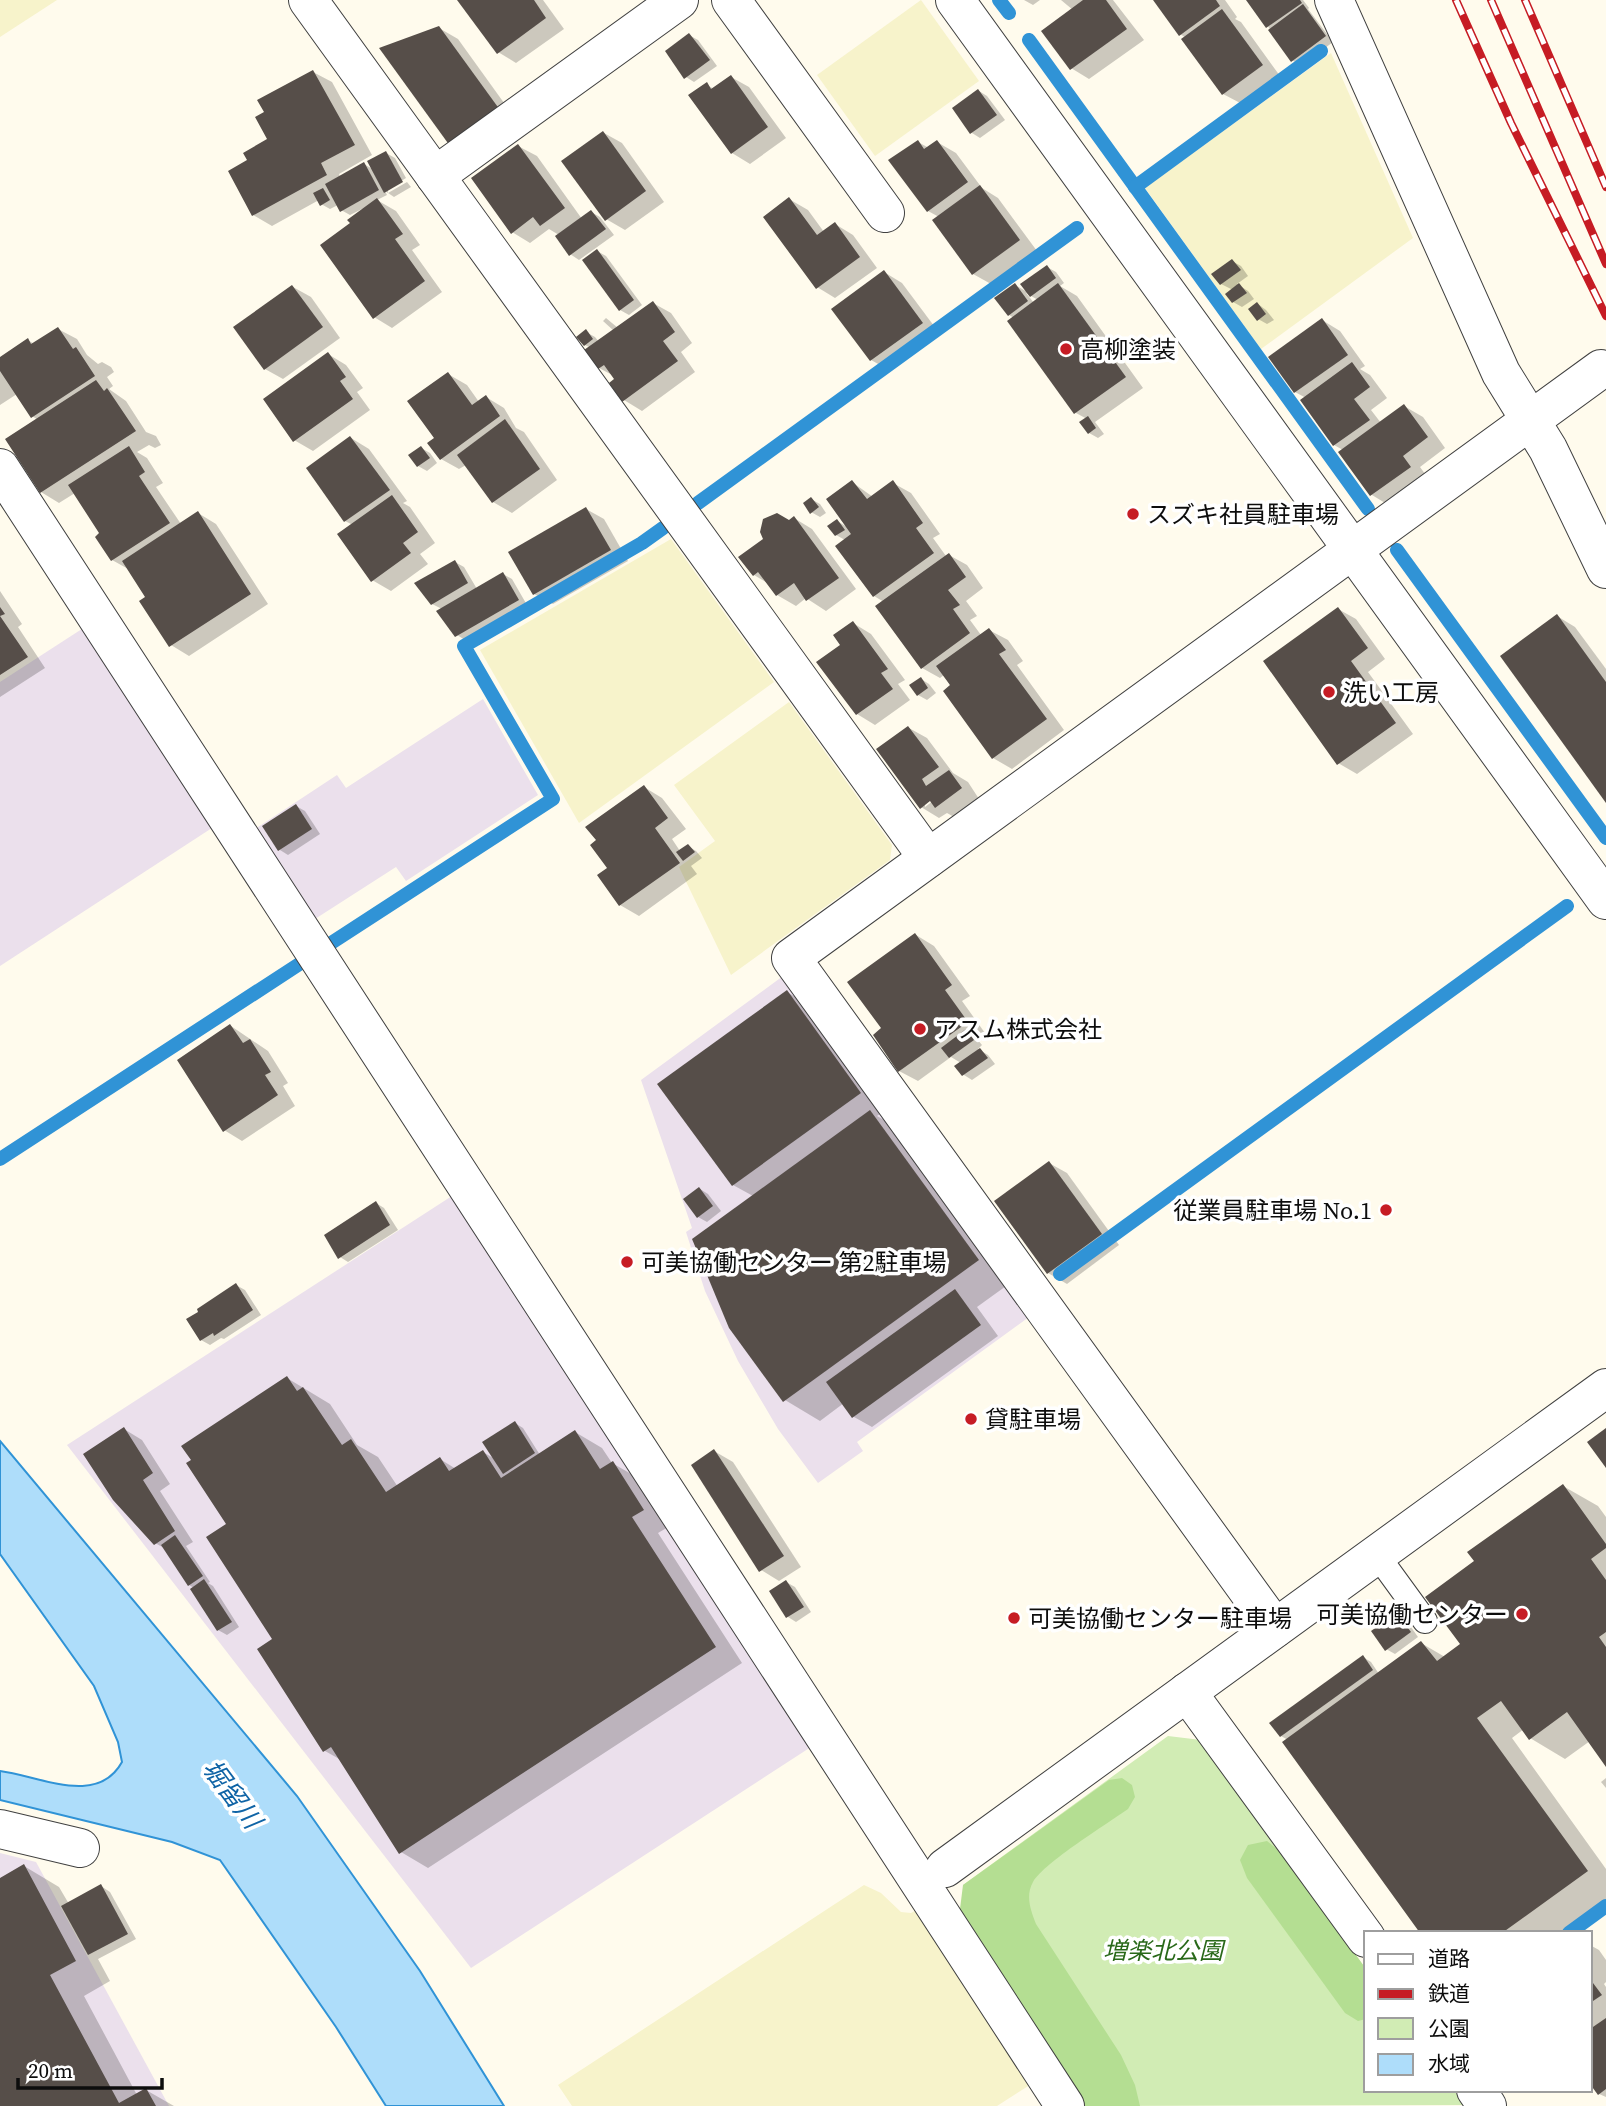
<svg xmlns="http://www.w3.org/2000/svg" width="1606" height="2106" viewBox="0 0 1606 2106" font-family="'Source Serif 4','Noto Sans JP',serif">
	<rect width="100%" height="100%" fill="#fffbed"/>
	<g fill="#ebe0ec">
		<polygon points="85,627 215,826 0,966 0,682"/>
		<polygon points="483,699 538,795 406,881 396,867 315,919 255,829 337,775 346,788"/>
		<polygon points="783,976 1029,1317 857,1442 863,1451 818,1483 778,1429 738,1361 705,1291 686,1232 692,1228 641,1080"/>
		<polygon points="455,1194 814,1745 471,1968 67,1445"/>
		<polygon points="0,1853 36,1862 169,2106 0,2106"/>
	</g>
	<g fill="#f7f3cb">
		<polygon points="0,0 57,0 0,37"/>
		<polygon points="921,0 979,81 875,156 817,75"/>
		<polygon points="1331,53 1413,238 1261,349 1145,188"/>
		<polygon points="671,539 774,682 579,823 480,650"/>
		<polygon points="789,702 892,845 890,860 731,975 679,867 715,841 674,785"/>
		<polygon points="864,1885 881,1893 901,1912 911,1913 920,1908 1033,2083 997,2106 572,2106 558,2085"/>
	</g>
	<polygon fill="#d1ecb4" points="1168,1736 1201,1740 1366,1969 1366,2090 1454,2090 1464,2105 1082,2106 963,1885"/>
	<g fill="#b4de92">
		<path d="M1122,1778L1132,1785L1135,1797L1128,1809C1107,1824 1045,1862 1033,1882C1025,1896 1031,1911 1036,1924L1121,2055L1135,2085L1140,2106H1082L959,1917L963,1885L1109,1780Z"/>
		<polygon points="1267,1841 1282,1853 1366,1969 1366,2019 1358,2021 1345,2013 1247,1878 1240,1860 1248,1845"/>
	</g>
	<path fill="#aeddfa" stroke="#3093d6" stroke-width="2" d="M0,1441L297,1796L420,1971L504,2106H386L336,2027L220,1860L172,1842L0,1800V1771C40,1776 97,1807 122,1762L118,1742L94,1686L0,1554Z"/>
	<g fill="#0003" fill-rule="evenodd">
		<polygon points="460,0 543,0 564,29 516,63 498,52"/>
		<polygon points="1024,0 1040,0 1033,5"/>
		<polygon points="1061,0 1113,0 1144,40 1089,79 1071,68 1073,10"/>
		<polygon points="1155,0 1225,0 1237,17 1235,19 1241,22 1280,76 1242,104 1223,94 1186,38 1180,34"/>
		<polygon points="1249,0 1303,0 1309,8 1308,9 1333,42 1301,66 1292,60"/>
		<polygon points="439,28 458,39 517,121 382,49"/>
		<polygon points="689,35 698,40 717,66 694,82 686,77"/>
		<polygon points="313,72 332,82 372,155 339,174 340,177 364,164 374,170 386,153 395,158 406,178 388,189 388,193 385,191 387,195 377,200 396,211 420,245 412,250 442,292 392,328 374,317 362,209 350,215 341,210 338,205 330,209 321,204 319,200 272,226 253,215 249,161 270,140"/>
		<polygon points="731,77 749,87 786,138 750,164 732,153 707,85 714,89"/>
		<polygon points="979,91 987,96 1005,120 980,138 972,133"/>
		<polygon points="604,133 622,143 664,202 625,230 606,219"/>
		<polygon points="918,142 929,148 937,142 956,153 982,188 998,198 1037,251 991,284 973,274 939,217 928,211"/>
		<polygon points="518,146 537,156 582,219 591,212 600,217 614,235 579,260 570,254 559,235 549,229 530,243 512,232"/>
		<polygon points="407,182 411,187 394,197 388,193"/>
		<polygon points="789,199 808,210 824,232 835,224 853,235 877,268 835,298 817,287"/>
		<polygon points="597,251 606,256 642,305 629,315 620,310"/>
		<polygon points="1232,261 1241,266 1248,276 1237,284 1248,291 1254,299 1242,307 1233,302 1233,290 1221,284"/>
		<path d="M1047,267L1056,272L1064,283L1060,286L1077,296L1143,388L1095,422L1104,434L1098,438L1089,433L1087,419L1076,413L1014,318L1009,315L1015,285L1029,293ZM1026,293L1038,300L1034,303Z"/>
		<polygon points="884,272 902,283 940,334 889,370 871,360"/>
		<polygon points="293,287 311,297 340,338 283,379 265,369"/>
		<polygon points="653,303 671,313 692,343 681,352 695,372 642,411 624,400 614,376 599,368 591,348 585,345 586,332 595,337 599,342 614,331 603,321 606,318 618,328"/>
		<polygon points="1258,304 1266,310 1274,320 1267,324 1258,319"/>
		<polygon points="1322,320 1340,331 1365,366 1360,369 1370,375 1387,398 1371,410 1381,423 1404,406 1423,417 1445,448 1420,467 1428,478 1390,506 1372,495 1341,452 1343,450 1334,445 1302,400 1306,398 1295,392"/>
		<polygon points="58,329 77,339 87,355 98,364 102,362 111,367 114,372 107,377 113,386 109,389 126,401 146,432 156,436 161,445 155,448 149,445 137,452 147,458 163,483 156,487 181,524 198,513 216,524 268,604 189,656 171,645 148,597 130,570 112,560 102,534 75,493 59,503 41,492 38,420 32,416 17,394 0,405 0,359 28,340 34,344"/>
		<polygon points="328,354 346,365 363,388 357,392 370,410 313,451 294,440"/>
		<polygon points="448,374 467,385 479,402 486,397 504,408 516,428 524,432 557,480 512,513 493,502 466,465 459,469 441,459 437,439"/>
		<polygon points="351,438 369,449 407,501 403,503 410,507 435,543 420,554 428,564 391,591 372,580 353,525 345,521"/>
		<polygon points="421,448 430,453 437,463 427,471 418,466"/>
		<polygon points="852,482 873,497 893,483 911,493 940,534 933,538 946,556 949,555 967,565 983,588 966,601 977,616 970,620 981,635 989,630 1008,640 1023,661 1017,665 1064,730 1012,769 993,758 944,675 940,678 922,668 884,602 874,596 845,540 836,535 837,521 849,528"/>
		<polygon points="811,499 820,504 826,513 820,517 811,512"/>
		<polygon points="586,509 604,519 628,561 553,604 534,594"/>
		<polygon points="794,518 812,529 856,589 826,611 806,598 796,606 777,595 769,584 754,575 789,522"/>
		<polygon points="455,562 464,567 477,589 503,574 512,579 527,605 465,640 457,635 442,609 432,604"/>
		<polygon points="0,591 22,624 18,627 45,668 0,697"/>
		<polygon points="1338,609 1356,619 1385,659 1368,672 1413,734 1357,774 1338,763"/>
		<polygon points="1557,616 1575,627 1606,669 1606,800"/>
		<polygon points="853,623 871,634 905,680 898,684 910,700 875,725 857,714 842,645"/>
		<polygon points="921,679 929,684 936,693 927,700 918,695"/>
		<path d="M909,728L927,738L953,773L968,782L979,799L954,817L947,813L939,818L921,807ZM938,797L925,807V802Z"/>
		<polygon points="644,787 662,798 686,829 672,839 680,851 688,846 696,851 702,858 691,866 697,874 639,916 620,905 599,876 610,868"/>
		<polygon points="296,806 305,811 320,834 288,855 280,850"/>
		<polygon points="916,935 934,946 970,996 962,1001 985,1033 977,1039 982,1045 978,1049 988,1055 995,1064 972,1080 964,1075 957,1066 961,1063 951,1057 918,1081 899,1071 884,1029"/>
		<polygon points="787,992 814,1008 887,1109 877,1116 905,1132 1013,1281 977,1307 998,1336 872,1427 854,1417 844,1403 820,1421 785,1400 753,1196 733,1185"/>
		<polygon points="231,1026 268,1051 288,1083 283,1086 295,1106 242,1141 224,1130"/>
		<polygon points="1049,1163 1067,1173 1119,1245 1067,1284 1048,1273 996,1201"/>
		<polygon points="700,1189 708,1194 721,1211 707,1222 698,1217"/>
		<polygon points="376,1203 384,1208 398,1230 348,1262 340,1257"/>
		<polygon points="236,1285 245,1290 261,1315 224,1339 221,1338 210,1345 201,1340"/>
		<polygon points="287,1378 330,1404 357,1445 378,1457 398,1487 440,1459 456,1469 483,1452 495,1459 515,1423 523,1428 540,1455 575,1432 602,1448 612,1463 640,1479 670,1526 658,1533 742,1663 428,1868 401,1852 341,1760 325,1751 275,1640 228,1525"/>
		<polygon points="124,1429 142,1440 170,1484 160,1491 193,1542 186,1546 210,1582 208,1583 213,1586 239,1627 227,1635 218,1630 194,1588 189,1585 166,1549 155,1543"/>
		<polygon points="714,1451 733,1462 801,1567 779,1581 761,1570"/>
		<polygon points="1563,1486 1598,1506 1606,1517 1606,1764 1590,1741 1565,1759 1530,1738 1524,1729 1512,1738 1606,1869 1606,1903 1565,1933 1422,1933 1288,1740 1281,1736 1363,1657 1371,1662 1379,1674 1421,1643 1445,1657 1462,1645 1477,1562"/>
		<polygon points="786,1582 795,1587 811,1612 796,1622 788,1617"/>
		<polygon points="1397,1615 1406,1620 1418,1637 1395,1654 1386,1649"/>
		<polygon points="1606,1778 1606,1788 1601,1782"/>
		<polygon points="24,1866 59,1887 69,1904 101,1886 110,1892 136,1939 98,1959 110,1981 84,1996 137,2095 146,2090 174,2106 0,2106 0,1880"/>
		<polygon points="1590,1945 1599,1950 1606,1960 1606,1982 1604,1984 1606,1987 1606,2097 1599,2094 1590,2081"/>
	</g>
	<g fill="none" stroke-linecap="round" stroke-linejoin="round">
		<g stroke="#3093d6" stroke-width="14">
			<polyline points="999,0 1009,13"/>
			<polyline points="1029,40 1368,509"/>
			<polyline points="1135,187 1321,51"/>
			<polyline points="698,503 1077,228"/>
			<polyline points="1397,550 1606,838"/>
			<polyline points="325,947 553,799 464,646 642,543 663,528"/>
			<polyline points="0,1159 307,959"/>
			<polyline points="1060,1274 1567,906"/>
			<polyline points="1569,1933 1606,1906"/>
		</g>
	</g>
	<g fill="#564e49">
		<polygon points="457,0 534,0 546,18 497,54"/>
		<polygon points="1083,0 1106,0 1127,29 1070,70 1041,31"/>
		<polygon points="1153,0 1216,0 1220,6 1179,36"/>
		<polygon points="1246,0 1300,0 1302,3 1266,28"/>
		<polygon points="1303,4 1326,36 1291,62 1268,30"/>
		<polygon points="1222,9 1263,65 1222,95 1181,39"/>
		<polygon points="439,26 500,110 450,146 379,48"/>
		<polygon points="689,33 710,60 684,79 665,51"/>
		<polygon points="313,70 355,145 321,163 327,175 252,216 228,171 247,160 243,153 267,139 255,117 264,112 257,100"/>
		<polygon points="731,75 768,127 731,154 688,95 707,82 711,89"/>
		<polygon points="978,89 997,115 970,134 952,108"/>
		<polygon points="603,131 646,191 605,221 561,161"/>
		<polygon points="918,140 924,149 937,140 968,182 927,212 888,160"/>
		<polygon points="518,144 565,208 540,226 533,217 511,234 471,178"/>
		<polygon points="386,151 403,182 384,193 367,161"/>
		<polygon points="364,162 379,190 340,212 325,184"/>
		<polygon points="980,185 1020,240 972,275 932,220"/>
		<polygon points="323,188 330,200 320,206 313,193"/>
		<polygon points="789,197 817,235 835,222 860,257 816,289 763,217"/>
		<polygon points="377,198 403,234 395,239 425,281 373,319 320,245 350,223 347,220"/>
		<polygon points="591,210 606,229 569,256 555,236"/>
		<polygon points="597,249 634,300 619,311 582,260"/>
		<polygon points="1232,259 1241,270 1220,285 1211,274"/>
		<polygon points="1047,265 1056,278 1030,297 1020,284"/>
		<polygon points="884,270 923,323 870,361 831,309"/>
		<polygon points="1015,283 1028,301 1008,316 994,298"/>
		<polygon points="1058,283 1126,377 1074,414 1007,321"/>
		<polygon points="1239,283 1247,293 1232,303 1225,294"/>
		<polygon points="292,285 323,327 264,370 233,327"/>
		<polygon points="653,301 675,332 663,341 678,361 622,402 609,383 614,379 604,365 598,369 584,350"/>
		<polygon points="1257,302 1266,314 1257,321 1248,309"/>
		<polygon points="1322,318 1348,355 1294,393 1268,357"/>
		<polygon points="58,327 73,349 76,347 95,376 31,418 0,371 0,357 28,338 31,344"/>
		<polygon points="586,329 593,339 584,346 576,337"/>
		<polygon points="328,352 346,377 340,381 353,399 293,442 263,399"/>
		<polygon points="1352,362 1370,387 1354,399 1370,420 1333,446 1300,400"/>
		<polygon points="448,372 472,405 486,395 500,416 440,460 427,443 434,438 407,401"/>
		<polygon points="96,380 104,391 107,388 136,431 40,493 5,439"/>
		<polygon points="1404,404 1428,437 1403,456 1411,467 1370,496 1338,452"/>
		<polygon points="1088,416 1096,428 1088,434 1079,422"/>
		<polygon points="505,419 540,469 492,503 457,455"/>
		<polygon points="350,436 390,490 344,522 306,468"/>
		<polygon points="129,446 145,472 139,476 170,523 111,561 95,537 99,533 68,485"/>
		<polygon points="421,446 430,458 417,467 408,455"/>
		<polygon points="852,480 867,499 893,480 923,523 916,528 934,553 873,597 835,546 851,534 826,499"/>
		<polygon points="392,495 418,532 403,543 411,553 371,582 337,534"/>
		<polygon points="811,497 819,507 810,514 803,503"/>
		<polygon points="586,507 611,550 533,595 508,552"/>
		<polygon points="198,511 251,594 169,647 139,601 145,597 122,561"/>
		<polygon points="777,513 789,520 794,516 839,578 806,601 794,583 776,596 758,572 753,576 738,557 763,539 760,532 763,519"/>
		<polygon points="837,519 845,530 835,536 827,526"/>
		<polygon points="949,553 966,577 948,590 960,605 953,609 970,633 921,669 875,606"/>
		<polygon points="455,560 468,583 431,605 414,583"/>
		<polygon points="503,572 519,600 455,637 436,611"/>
		<polygon points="0,607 5,614 0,616 28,657 0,675"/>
		<polygon points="1338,607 1368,648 1351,661 1396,723 1337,765 1263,661"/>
		<polygon points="1557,614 1606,682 1606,803 1500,656"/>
		<polygon points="853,621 888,669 881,673 893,689 856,715 816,662 840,645 833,635"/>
		<polygon points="989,628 1006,650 999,654 1047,719 992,759 943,691 950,685 936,666"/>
		<polygon points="921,677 928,688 917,696 909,685"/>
		<polygon points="908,726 939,767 922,779 926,786 949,770 962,788 935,808 930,801 920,809 876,749"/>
		<polygon points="644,785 668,818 655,828 680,863 619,906 597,875 607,868 590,845 596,840 585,827"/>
		<polygon points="296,804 312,829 278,851 262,826"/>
		<polygon points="688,844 695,852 683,861 676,852"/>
		<polygon points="915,933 952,985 945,990 968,1022 898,1072 873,1035 881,1028 847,982"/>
		<polygon points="787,990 861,1093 732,1186 657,1084"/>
		<polygon points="230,1024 243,1043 250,1039 271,1072 265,1075 278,1095 223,1132 177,1060"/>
		<polygon points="966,1029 974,1040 949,1058 941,1048"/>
		<polygon points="980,1048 988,1058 962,1076 954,1066"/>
		<polygon points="870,1110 979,1260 783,1402 729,1328 692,1239"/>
		<polygon points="1049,1161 1102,1234 1047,1274 994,1201"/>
		<polygon points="699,1187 713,1206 697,1218 683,1199"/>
		<polygon points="376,1201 390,1225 338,1259 324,1235"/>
		<polygon points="236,1283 253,1310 214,1336 213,1333 200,1341 186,1319 198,1312 197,1309"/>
		<polygon points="955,1289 981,1325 852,1418 826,1382"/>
		<polygon points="287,1376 297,1391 303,1387 342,1445 351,1439 386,1492 440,1457 449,1471 483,1450 501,1478 575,1430 600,1469 613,1461 644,1510 632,1517 716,1647 399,1854 331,1747 323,1752 257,1649 272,1639 206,1537 226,1524 186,1463 191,1460 181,1446"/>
		<polygon points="515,1421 535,1453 503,1474 482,1442"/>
		<polygon points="124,1427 153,1473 143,1480 175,1531 154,1545 113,1500 83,1454"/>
		<polygon points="1606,1428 1606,1468 1587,1442"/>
		<polygon points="714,1449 784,1556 759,1572 691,1465"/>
		<polygon points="1563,1484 1606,1544 1606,1548 1591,1559 1606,1580 1606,1632 1599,1637 1606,1647 1606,1767 1567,1712 1529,1740 1501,1701 1477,1718 1588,1871 1502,1933 1420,1933 1282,1742 1421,1641 1437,1661 1460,1644 1425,1597 1474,1561 1467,1552"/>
		<polygon points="175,1535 203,1576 188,1586 161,1545"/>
		<polygon points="204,1579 232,1622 217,1631 190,1589"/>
		<polygon points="786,1580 804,1607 786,1618 769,1591"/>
		<polygon points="1397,1613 1411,1632 1385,1651 1371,1631"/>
		<polygon points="1363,1655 1373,1670 1280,1737 1269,1723"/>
		<polygon points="24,1864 76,1961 50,1975 119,2103 146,2088 156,2106 0,2106 0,1878"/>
		<polygon points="101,1884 128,1934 88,1955 61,1906"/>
		<polygon points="1590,1979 1602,1995 1590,2003"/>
		<polygon points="1606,2018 1606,2089 1598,2095 1590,2084 1590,2029"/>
	</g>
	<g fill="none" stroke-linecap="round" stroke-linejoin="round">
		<g stroke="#404040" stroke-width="26">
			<polyline id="service" points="1377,1555 1425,1621"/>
		</g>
		<g stroke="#404040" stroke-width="40">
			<g id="minor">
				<polyline points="308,0 928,858"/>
				<polyline points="731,0 885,213"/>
				<polyline points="1334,0 1501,373 1548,449 1606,569"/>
				<polyline points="435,176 679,0"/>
				<polyline points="0,468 1065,2106"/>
				<polyline points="1275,1628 791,958 1601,369"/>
				<polyline points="1187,1692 1366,1938"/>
				<polyline points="0,1829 80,1848"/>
				<polyline points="945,1868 1606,1388"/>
				<polyline points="1476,2090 1487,2106"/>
			</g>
		</g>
		<g stroke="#404040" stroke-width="40">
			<polyline id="tertiary" points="955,0 1606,900"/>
		</g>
		<use href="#service" stroke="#fff" stroke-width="24"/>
		<use href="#minor" stroke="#fff" stroke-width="38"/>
		<use href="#tertiary" stroke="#fff" stroke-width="38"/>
		<g stroke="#c61c24" stroke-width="8">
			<g id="rail">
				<polyline points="1456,0 1511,123 1606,316"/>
				<polyline points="1491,0 1606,264"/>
				<polyline points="1525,0 1606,187"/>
			</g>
		</g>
		<use href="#rail" stroke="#fff" stroke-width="5" stroke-dasharray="16" stroke-linecap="butt"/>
	</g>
	<g fill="#c61c24" stroke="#fff" stroke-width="2.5">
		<circle cx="1066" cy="349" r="7"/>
		<circle cx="1133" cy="514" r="7"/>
		<circle cx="1329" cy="692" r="7"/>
		<circle cx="920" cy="1029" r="7"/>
		<circle cx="1386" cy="1210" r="7"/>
		<circle cx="627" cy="1262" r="7"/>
		<circle cx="971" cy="1419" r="7"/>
		<circle cx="1522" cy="1614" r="7"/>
		<circle cx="1014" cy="1618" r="7"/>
	</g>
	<g text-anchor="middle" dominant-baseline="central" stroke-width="7" stroke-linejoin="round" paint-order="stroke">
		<g font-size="24" fill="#0d0d0d" stroke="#fff" text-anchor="start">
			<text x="1080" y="349">高柳塗装</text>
			<text x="1147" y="514">スズキ社員駐車場</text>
			<text x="1343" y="692">洗い工房</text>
			<text x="934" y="1029">アスム株式会社</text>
			<text x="1372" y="1210" text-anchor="end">従業員駐車場 No.1</text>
			<text x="641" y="1262">可美協働センター 第2駐車場</text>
			<text x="985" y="1419">貸駐車場</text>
			<text x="1508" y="1614" text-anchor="end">可美協働センター</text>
			<text x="1028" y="1618">可美協働センター駐車場</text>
		</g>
		<g font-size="24" font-style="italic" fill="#296919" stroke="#fff">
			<text x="1163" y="1950">増楽北公園</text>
		</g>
		<g font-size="26" font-style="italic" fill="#0f64a6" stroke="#fff">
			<text transform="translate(232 1794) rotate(53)">堀留川</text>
		</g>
	</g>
	<rect x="1364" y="1931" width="228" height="161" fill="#ffffff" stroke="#9e9e9e" stroke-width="2"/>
	<rect x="1378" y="1954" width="35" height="10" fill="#ffffff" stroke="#9e9e9e" stroke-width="2"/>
	<text x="1428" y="1966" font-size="21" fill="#0d0d0d">道路</text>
	<rect x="1378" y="1989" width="35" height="10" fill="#c61c24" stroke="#9e9e9e" stroke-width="2"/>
	<text x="1428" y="2001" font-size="21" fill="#0d0d0d">鉄道</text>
	<rect x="1378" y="2018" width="35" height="21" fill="#d1ecb4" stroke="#9e9e9e" stroke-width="2"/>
	<text x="1428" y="2036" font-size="21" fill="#0d0d0d">公園</text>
	<rect x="1378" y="2054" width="35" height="21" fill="#aeddfa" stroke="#9e9e9e" stroke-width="2"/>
	<text x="1428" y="2071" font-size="21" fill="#0d0d0d">水域</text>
	<path d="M18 2078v10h144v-10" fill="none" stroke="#0d0d0d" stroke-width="3.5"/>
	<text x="28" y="2078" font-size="21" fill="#0d0d0d" stroke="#ffffff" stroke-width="5" paint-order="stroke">20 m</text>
</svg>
